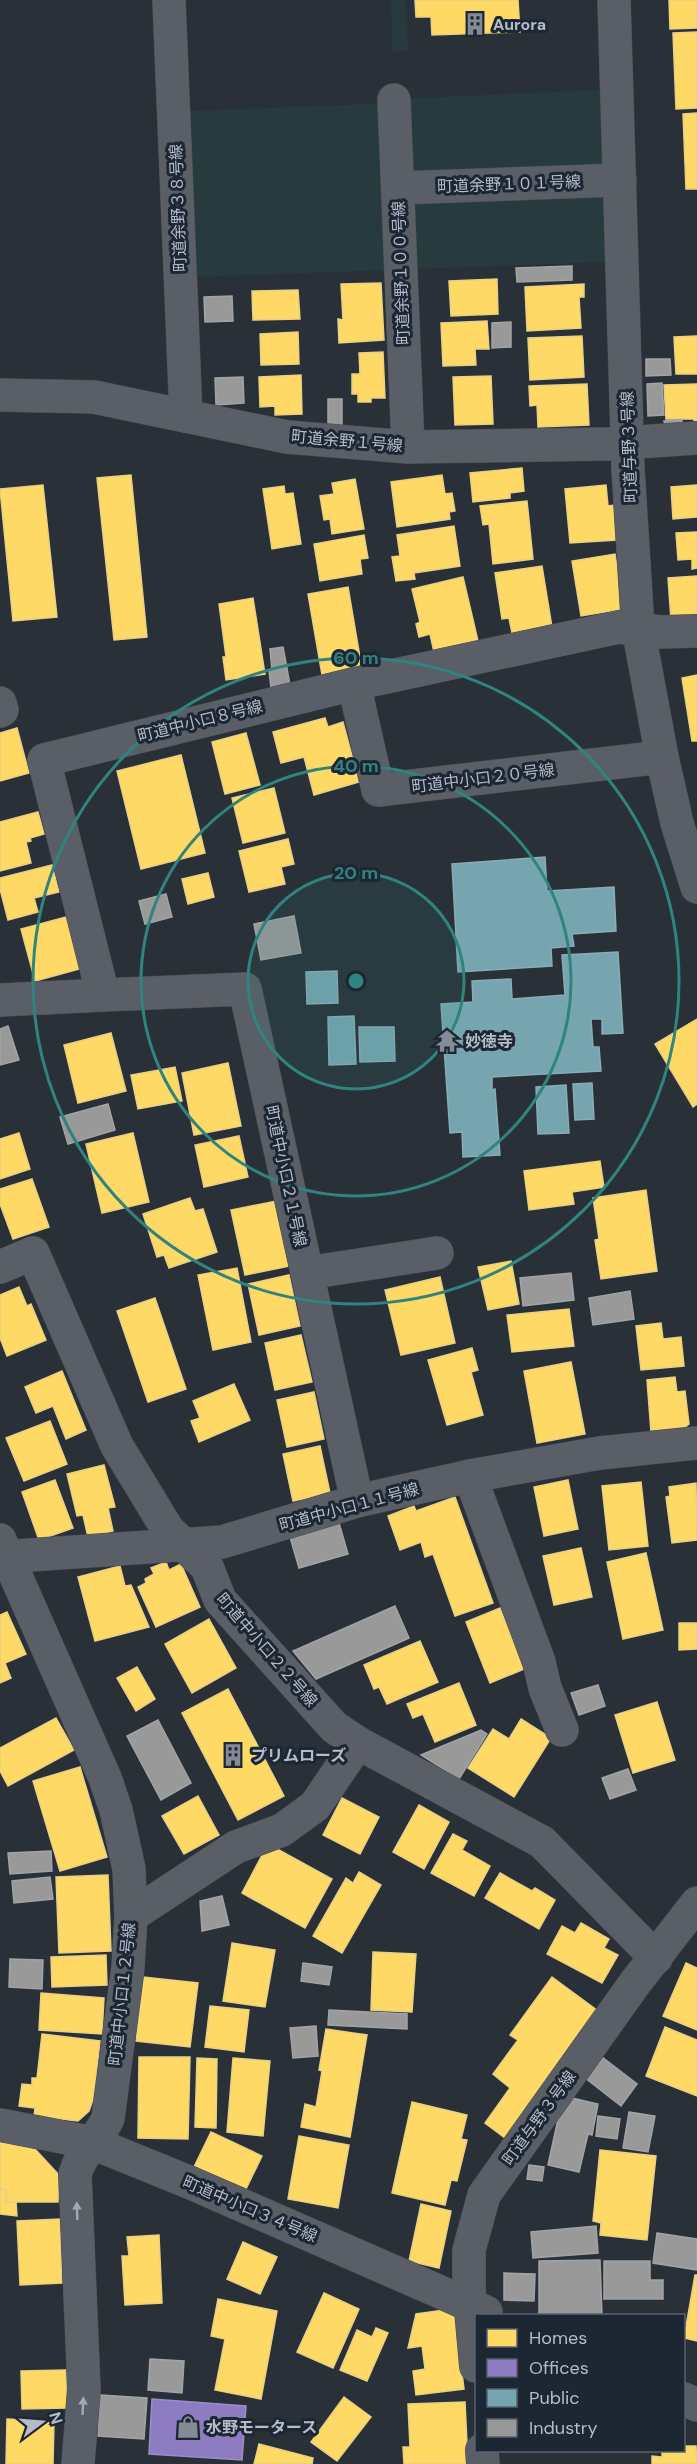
<svg xmlns="http://www.w3.org/2000/svg" width="697" height="2464" viewBox="0 0 697 2464" font-family="'DM Sans','Noto Sans JP',sans-serif">
	<rect width="100%" height="100%" fill="#2a3038"/>
	<g fill="#273a3e">
		<polygon points="391,0 406,0 408,51 392,52"/>
		<polygon points="600,90 607,262 197,277 190,111 394,103 395,99"/>
	</g>
	<g fill="#ffd966" stroke="#e8d084" stroke-width="1.5">
		<polygon points="415,0 518,0 520,32 432,35 431,17 416,17"/>
		<polygon points="669,0 697,0 697,28 670,29"/>
		<polygon points="697,32 697,108 676,109 673,33"/>
		<polygon points="697,113 697,189 686,189 683,114"/>
		<polygon points="497,279 498,314 451,316 449,281"/>
		<polygon points="381,283 384,340 339,343 338,319 343,320 341,284"/>
		<polygon points="584,284 584,297 579,297 581,328 527,331 525,287"/>
		<polygon points="298,290 300,319 253,320 252,291"/>
		<polygon points="487,321 489,349 475,349 476,365 443,366 441,323"/>
		<polygon points="298,332 299,364 261,365 260,334"/>
		<polygon points="582,336 584,377 530,380 528,338"/>
		<polygon points="697,336 697,374 676,374 674,337"/>
		<polygon points="383,352 385,398 371,398 371,402 358,402 358,394 352,394 352,374 360,374 359,353"/>
		<polygon points="301,375 302,414 275,415 275,406 260,407 259,377"/>
		<polygon points="491,376 493,424 455,425 453,377"/>
		<polygon points="587,384 589,425 538,427 537,405 530,406 529,386"/>
		<polygon points="697,384 697,423 694,423 694,419 666,419 664,385"/>
		<polygon points="522,468 524,491 510,493 510,498 473,502 470,473"/>
		<polygon points="131,475 147,637 114,640 97,478"/>
		<polygon points="442,475 445,494 452,493 455,511 449,512 450,519 397,527 391,482"/>
		<polygon points="355,479 364,529 332,534 330,519 324,520 320,496 334,494 332,483"/>
		<polygon points="43,485 57,617 13,621 0,489"/>
		<polygon points="606,485 608,506 614,505 617,540 570,543 565,489"/>
		<polygon points="697,485 697,517 673,519 671,487"/>
		<polygon points="284,486 285,494 293,493 301,544 272,549 263,489"/>
		<polygon points="527,501 533,559 493,564 489,524 483,525 480,506"/>
		<polygon points="454,526 460,566 414,573 415,579 396,581 392,557 400,556 397,535"/>
		<polygon points="697,532 697,568 692,569 692,559 678,560 676,533"/>
		<polygon points="364,535 368,558 360,559 362,574 320,581 314,544"/>
		<polygon points="615,554 624,609 581,616 572,561"/>
		<polygon points="542,566 552,627 512,633 509,618 502,619 495,573"/>
		<polygon points="697,576 697,618 671,620 668,578"/>
		<polygon points="463,577 478,641 434,652 430,634 419,637 416,624 420,622 412,589"/>
		<polygon points="348,587 362,669 322,675 308,594"/>
		<polygon points="253,598 265,674 226,680 223,657 226,657 219,604"/>
		<polygon points="697,675 697,741 692,741 682,678"/>
		<polygon points="325,718 328,727 343,722 359,782 314,795 304,757 281,763 273,732"/>
		<polygon points="17,728 29,773 0,781 0,733"/>
		<polygon points="246,733 260,785 225,794 212,742"/>
		<polygon points="181,755 205,853 141,869 117,771"/>
		<polygon points="274,788 285,833 243,843 232,798"/>
		<polygon points="38,812 44,834 30,838 31,841 26,842 31,863 0,871 0,822"/>
		<polygon points="288,839 294,864 281,867 285,884 249,892 239,851"/>
		<polygon points="52,865 59,892 34,898 38,912 8,920 0,889 0,878"/>
		<polygon points="208,873 214,897 188,904 182,879"/>
		<polygon points="70,916 83,968 35,981 21,929"/>
		<polygon points="697,1019 697,1104 693,1107 655,1044"/>
		<polygon points="111,1033 126,1091 78,1103 64,1045"/>
		<polygon points="228,1063 241,1126 194,1135 182,1073"/>
		<polygon points="175,1067 182,1101 138,1109 131,1075"/>
		<polygon points="19,1133 30,1169 0,1179 0,1139"/>
		<polygon points="133,1133 149,1202 102,1213 86,1144"/>
		<polygon points="239,1136 248,1177 204,1187 195,1145"/>
		<polygon points="600,1161 604,1187 572,1192 574,1204 529,1210 524,1171"/>
		<polygon points="32,1179 49,1227 13,1239 0,1204 0,1189"/>
		<polygon points="646,1190 657,1271 601,1279 595,1240 599,1239 593,1198"/>
		<polygon points="190,1198 195,1211 203,1209 217,1252 169,1268 164,1255 157,1257 143,1214"/>
		<polygon points="277,1201 290,1266 245,1275 231,1210"/>
		<polygon points="511,1261 519,1304 488,1310 478,1267"/>
		<polygon points="237,1268 251,1342 213,1350 198,1275"/>
		<polygon points="289,1275 300,1326 259,1335 248,1284"/>
		<polygon points="440,1277 455,1343 401,1355 385,1290"/>
		<polygon points="19,1287 27,1306 31,1304 46,1340 7,1356 0,1338 0,1295"/>
		<polygon points="155,1298 186,1389 148,1402 117,1311"/>
		<polygon points="569,1309 574,1346 512,1352 507,1315"/>
		<polygon points="661,1323 663,1339 681,1337 684,1366 641,1370 636,1326"/>
		<polygon points="301,1335 312,1382 275,1390 265,1343"/>
		<polygon points="472,1348 478,1370 471,1372 483,1415 447,1425 428,1360"/>
		<polygon points="571,1362 585,1434 537,1443 524,1371"/>
		<polygon points="62,1371 86,1430 66,1439 53,1406 36,1413 25,1387"/>
		<polygon points="675,1377 677,1392 685,1391 689,1424 683,1429 651,1432 647,1380"/>
		<polygon points="234,1384 250,1420 199,1442 191,1421 200,1418 193,1401"/>
		<polygon points="314,1392 324,1439 287,1447 277,1400"/>
		<polygon points="50,1421 67,1464 24,1481 6,1438"/>
		<polygon points="320,1446 330,1493 293,1501 283,1454"/>
		<polygon points="104,1465 115,1507 108,1508 113,1531 88,1537 83,1515 77,1516 67,1474"/>
		<polygon points="55,1480 73,1528 39,1540 22,1492"/>
		<polygon points="568,1480 578,1529 544,1536 534,1487"/>
		<polygon points="641,1482 648,1546 609,1550 602,1486"/>
		<polygon points="696,1483 697,1540 672,1543 666,1497 670,1496 669,1487"/>
		<polygon points="455,1497 493,1603 455,1616 433,1554 425,1557 421,1542 400,1550 388,1516 414,1506 416,1511"/>
		<polygon points="581,1548 592,1597 554,1605 543,1556"/>
		<polygon points="646,1553 663,1630 623,1639 607,1562"/>
		<polygon points="166,1562 169,1570 181,1564 200,1607 156,1627 138,1587 146,1583 145,1579 154,1574 151,1568"/>
		<polygon points="120,1566 125,1586 131,1585 149,1627 95,1641 78,1577"/>
		<polygon points="500,1608 524,1669 490,1683 466,1622"/>
		<polygon points="7,1612 26,1654 5,1663 11,1678 0,1683 0,1615"/>
		<polygon points="209,1619 236,1668 192,1693 165,1644"/>
		<polygon points="679,1623 697,1623 697,1649 679,1650"/>
		<polygon points="420,1641 438,1682 387,1704 379,1687 374,1689 364,1665"/>
		<polygon points="137,1667 155,1699 136,1711 117,1678"/>
		<polygon points="459,1683 476,1725 435,1742 423,1714 413,1718 407,1704"/>
		<polygon points="228,1689 284,1796 238,1820 182,1713"/>
		<polygon points="657,1702 675,1760 633,1773 615,1715"/>
		<polygon points="56,1718 74,1750 8,1786 0,1771 0,1748"/>
		<polygon points="521,1719 551,1738 514,1797 468,1768 493,1729 509,1739"/>
		<polygon points="80,1767 107,1857 60,1871 33,1781"/>
		<polygon points="198,1796 219,1835 184,1854 162,1816"/>
		<polygon points="342,1798 379,1817 360,1854 323,1835"/>
		<polygon points="419,1805 449,1822 424,1869 393,1852"/>
		<polygon points="453,1834 467,1841 462,1850 490,1866 474,1896 431,1873"/>
		<polygon points="268,1844 332,1879 305,1928 242,1893"/>
		<polygon points="359,1872 381,1885 342,1953 313,1936 346,1878 353,1883"/>
		<polygon points="500,1873 532,1891 535,1888 555,1900 539,1929 485,1898"/>
		<polygon points="108,1875 111,1951 59,1953 56,1877"/>
		<polygon points="581,1923 609,1939 604,1948 618,1955 602,1983 547,1954 562,1926 575,1933"/>
		<polygon points="232,1943 275,1950 265,2007 223,2001"/>
		<polygon points="373,1952 416,1954 412,2012 371,2010"/>
		<polygon points="106,1955 107,1985 52,1987 51,1957"/>
		<polygon points="686,1963 697,1968 697,2030 663,2016"/>
		<polygon points="143,1977 198,1983 190,2047 136,2041"/>
		<polygon points="552,1977 598,2011 505,2138 485,2123 510,2088 493,2074 518,2040 510,2035"/>
		<polygon points="41,1993 104,1998 102,2034 39,2030"/>
		<polygon points="210,2006 249,2010 244,2052 205,2047"/>
		<polygon points="665,2027 697,2040 697,2096 646,2076"/>
		<polygon points="326,2029 367,2035 350,2137 301,2127 305,2104 316,2107 322,2071 319,2070"/>
		<polygon points="42,2034 100,2041 94,2097 89,2111 78,2121 34,2116 35,2108 19,2106 22,2084 32,2085 32,2078 37,2078"/>
		<polygon points="139,2057 190,2057 188,2139 138,2138"/>
		<polygon points="197,2058 217,2059 216,2128 195,2127"/>
		<polygon points="233,2058 270,2061 263,2136 227,2132"/>
		<polygon points="412,2102 467,2115 461,2139 467,2140 457,2181 451,2180 445,2205 392,2193"/>
		<polygon points="211,2132 262,2156 245,2191 194,2167"/>
		<polygon points="299,2136 349,2145 338,2208 288,2199"/>
		<polygon points="0,2141 34,2148 59,2175 58,2202 6,2202 6,2190 0,2189"/>
		<polygon points="600,2150 656,2156 647,2240 600,2235 601,2223 593,2221"/>
		<polygon points="0,2189 6,2190 6,2202 16,2202 17,2216 0,2214"/>
		<polygon points="421,2204 451,2211 439,2268 409,2261"/>
		<polygon points="60,2219 62,2283 20,2285 17,2221"/>
		<polygon points="159,2235 162,2303 125,2305 122,2256 129,2256 127,2237"/>
		<polygon points="243,2242 277,2257 260,2294 227,2279"/>
		<polygon points="695,2275 697,2275 697,2341 684,2338"/>
		<polygon points="324,2293 359,2309 333,2368 297,2352"/>
		<polygon points="218,2299 277,2311 261,2399 215,2390 225,2339 211,2336"/>
		<polygon points="444,2310 455,2316 464,2389 416,2395 413,2371 425,2369 422,2346 408,2348 416,2314"/>
		<polygon points="376,2328 388,2333 367,2381 340,2370 357,2330 372,2337"/>
		<polygon points="66,2370 67,2408 22,2409 21,2371"/>
		<polygon points="344,2397 371,2417 337,2461 311,2442"/>
		<polygon points="465,2402 468,2464 404,2464 403,2447 410,2447 408,2404"/>
		<polygon points="7,2419 54,2421 53,2464 6,2464"/>
		<polygon points="259,2444 313,2458 312,2464 254,2464"/>
		<polygon points="684,2446 696,2446 697,2464 652,2464 652,2456 662,2457 662,2450 684,2450"/>
	</g>
	<polygon fill="#8e7cc3" stroke="#998fc5" stroke-width="1.5" points="152,2399 246,2406 242,2460 149,2454"/>
	<g fill="#76a5af" stroke="#89acb7" stroke-width="1.5">
		<polygon points="545,857 547,891 614,887 616,931 572,934 574,946 551,948 552,966 458,972 452,864"/>
		<polygon points="618,952 623,1033 602,1034 602,1019 591,1019 593,1047 599,1047 601,1071 492,1077 492,1090 495,1089 500,1155 463,1157 462,1132 450,1133 441,1004 473,1002 472,981 511,979 512,999 565,995 562,955"/>
		<polygon points="337,971 338,1003 307,1004 306,972"/>
		<polygon points="354,1016 356,1064 329,1065 328,1017"/>
		<polygon points="359,1027 394,1027 395,1061 360,1062"/>
		<polygon points="592,1083 594,1119 575,1120 573,1084"/>
		<polygon points="566,1085 569,1133 538,1134 536,1087"/>
	</g>
	<g fill="#999" stroke="#a1a4a7" stroke-width="1.5">
		<polygon points="572,266 572,280 517,282 516,268"/>
		<polygon points="232,296 233,321 205,322 204,297"/>
		<polygon points="511,322 511,347 492,348 492,323"/>
		<polygon points="646,359 670,359 671,375 646,376"/>
		<polygon points="243,377 244,403 216,405 215,378"/>
		<polygon points="662,383 664,415 648,416 647,384"/>
		<rect x="328" y="399" width="14" height="26"/>
		<polygon points="682,420 682,427 665,427 664,421"/>
		<polygon points="283,647 290,685 271,688 269,671 272,670 270,649"/>
		<polygon points="166,894 172,917 145,924 139,901"/>
		<polygon points="294,916 301,953 261,960 254,924"/>
		<polygon points="8,1026 19,1060 0,1065 0,1029"/>
		<polygon points="108,1104 115,1130 68,1144 60,1117"/>
		<polygon points="571,1273 574,1300 523,1306 520,1278"/>
		<polygon points="630,1291 634,1319 593,1325 589,1298"/>
		<polygon points="339,1523 348,1554 299,1568 290,1537"/>
		<polygon points="395,1606 409,1638 316,1679 293,1651"/>
		<polygon points="598,1685 605,1706 579,1715 571,1693"/>
		<polygon points="158,1720 191,1783 161,1800 127,1736"/>
		<polygon points="481,1730 487,1734 459,1779 421,1755"/>
		<polygon points="628,1769 636,1790 610,1799 602,1778"/>
		<polygon points="51,1851 52,1871 10,1874 8,1853"/>
		<polygon points="50,1877 53,1899 14,1903 12,1881"/>
		<polygon points="222,1896 229,1925 202,1931 200,1901"/>
		<polygon points="10,1959 43,1960 42,1989 9,1987"/>
		<polygon points="303,1963 332,1967 329,1985 301,1981"/>
		<polygon points="329,2010 407,2014 407,2029 328,2025"/>
		<polygon points="316,2026 318,2056 293,2058 290,2028"/>
		<polygon points="602,2057 637,2084 621,2106 585,2078"/>
		<polygon points="572,2098 598,2104 592,2135 588,2134 579,2172 548,2165 558,2119"/>
		<polygon points="629,2112 655,2116 648,2152 623,2148"/>
		<polygon points="598,2116 620,2119 617,2139 596,2136"/>
		<polygon points="529,2165 544,2167 542,2181 527,2179"/>
		<polygon points="596,2226 598,2253 533,2258 531,2232"/>
		<polygon points="657,2233 697,2239 697,2270 653,2263"/>
		<polygon points="600,2260 602,2316 539,2316 539,2261"/>
		<polygon points="604,2261 650,2261 650,2280 663,2280 663,2299 604,2299"/>
		<polygon points="504,2273 535,2274 534,2301 504,2300"/>
		<polygon points="150,2359 184,2361 182,2393 148,2390"/>
		<polygon points="100,2395 147,2398 144,2439 98,2436"/>
	</g>
	<g fill="none" stroke-linecap="round" stroke-linejoin="round">
		<g stroke="#484c53" stroke-width="34">
			<g id="minor">
				<polyline points="169,0 186,416"/>
				<polyline points="614,0 628,469 638,628 662,757 677,823 697,887"/>
				<polyline points="394,100 408,447"/>
				<polyline points="398,188 620,180"/>
				<polyline points="0,395 94,397 287,437 408,447 609,444 697,438"/>
				<polyline points="354,684 378,790 662,757"/>
				<polyline points="0,703 2,710 0,711"/>
				<polyline points="103,995 245,989 357,1501"/>
				<polyline points="0,1000 103,995 44,760 354,684 619,627 661,632 697,631"/>
				<polyline points="0,1267 33,1253 117,1446 168,1530 207,1567 220,1600 334,1727 358,1743 542,1842 656,1958"/>
				<polyline points="307,1273 437,1253"/>
				<polyline points="470,1476 539,1662 545,1688 562,1730"/>
				<path d="M0,1540L105,1778L116,1810L129,1869L131,1916L128,1967L108,2118C99,2139 81,2152 75,2174L84,2389L78,2464"/>
				<polyline points="0,1557 222,1542 357,1501 470,1476 600,1453 697,1443"/>
				<polyline points="131,1916 236,1847 282,1830 315,1806 358,1743"/>
				<polyline points="0,2125 93,2143 191,2183 486,2312"/>
				<polyline points="476,2366 469,2288 469,2250 484,2195 635,1983 697,1903"/>
				<polyline points="684,2399 697,2405"/>
				<polyline points="482,2450 483,2464"/>
			</g>
		</g>
		<use href="#minor" stroke="#5a5e66" stroke-width="33"/>
	</g>
	<defs><path id="oneway-solid" d="M-6-.8H1V-3.2L6.5 0L1 3.2V.8H-6Z" transform="scale(1.5)"/></defs>
	<g fill="#a2a9b5">
		<use href="#oneway-solid" transform="translate(77 2211) rotate(-92)"/>
		<use href="#oneway-solid" transform="translate(83 2406) rotate(-87)"/>
	</g>
	<circle cx="356" cy="981" r="108" fill="#308480" fill-opacity=".12"/>
	<g fill="none" stroke="#308480" stroke-width="3">
		<circle cx="356" cy="981" r="108"/>
		<circle cx="356" cy="981" r="215"/>
		<circle cx="356" cy="981" r="323"/>
	</g>
	<defs>
		<g id="building-bare" transform="scale(1.8)"><path d="M-4-6H4V6H1V3H-1V6H-4ZM-2.5-4.3h1.7v1.8h-1.7ZM.8-4.3h1.7v1.8H.8ZM-2.5-1h1.7V.8h-1.7ZM.8-1h1.7V.8H.8Z" fill="#848b96" stroke="#1d2633" stroke-width="2.5" paint-order="stroke"/></g>
		<g id="temple-bare" transform="scale(1.8)"><path d="M0-6L5-2H3V0L6.5 2.5H4V6H1.5V3h-3V6H-4V2.5H-6.5L-3 0V-2H-5Z" fill="#848b96" stroke="#1d2633" stroke-width="2.5" paint-order="stroke"/></g>
		<g id="shop-bare" transform="scale(1.8)"><path d="M-5-2.5h2.3a2.7 3.5 0 0 1 5.4 0H5L5.5 6h-11ZM-1.5-2.5h3a1.5 2.3 0 0 0-3 0Z" fill="#848b96" stroke="#1d2633" stroke-width="2.5" paint-order="stroke"/></g>
	</defs>
	<g fill-rule="evenodd">
		<use href="#building-bare" x="475" y="24"/>
		<use href="#temple-bare" x="447" y="1041"/>
		<use href="#building-bare" x="233" y="1755"/>
		<use href="#shop-bare" x="188" y="2427"/>
	</g>
	<g text-anchor="middle" dominant-baseline="central" stroke-width="6" stroke-linejoin="round" paint-order="stroke">
		<g font-size="16" font-weight="bold" fill="#b4bcc9" stroke="#1d2633" text-anchor="start">
			<text x="493" y="24">Aurora</text>
			<text x="465" y="1041">妙徳寺</text>
			<text x="251" y="1755">プリムローズ</text>
			<text x="206" y="2427">水野モータース</text>
		</g>
		<g font-size="16" fill="#b4bcc9" stroke="#1d2633">
			<text transform="translate(509 184) rotate(-2)">町道余野１０１号線</text>
			<text transform="translate(178 208) rotate(-92)">町道余野３８号線</text>
			<text transform="translate(401 273) rotate(-92)">町道余野１００号線</text>
			<text transform="translate(347 441) rotate(5)">町道余野１号線</text>
			<text transform="translate(629 447) rotate(-92)">町道与野３号線</text>
			<text transform="translate(200 721) rotate(-14)">町道中小口８号線</text>
			<text transform="translate(483 778) rotate(-7)">町道中小口２０号線</text>
			<text transform="translate(286 1176) rotate(78)">町道中小口２１号線</text>
			<text transform="translate(349 1507) rotate(-15)">町道中小口１１号線</text>
			<text transform="translate(267 1650) rotate(49)">町道中小口２２号線</text>
			<text transform="translate(122 1994) rotate(-84)">町道中小口１２号線</text>
			<text transform="translate(539 2118) rotate(-54)">町道与野３号線</text>
			<text transform="translate(250 2209) rotate(23)">町道中小口３４号線</text>
		</g>
	</g>
	<circle cx="356" cy="981" r="9" fill="#308480" stroke="#1d2633" stroke-width="3"/>
	<g font-size="18" text-anchor="middle" font-weight="bold" fill="#308480" stroke="#1d2633" stroke-width="6" stroke-linejoin="round" paint-order="stroke">
		<text x="356" y="664">60 m</text>
		<text x="356" y="772">40 m</text>
		<text x="356" y="879">20 m</text>
	</g>
	<rect x="475" y="2314" width="210" height="138" fill="#1d2633" stroke="#59626f" stroke-width="1.5"/>
	<rect x="487" y="2329" width="30" height="18" fill="#ffd966" stroke="#59626f" stroke-width="1.5"/>
	<text x="529" y="2344" font-size="18" fill="#b4bcc9">Homes</text>
	<rect x="487" y="2359" width="30" height="18" fill="#8e7cc3" stroke="#59626f" stroke-width="1.5"/>
	<text x="529" y="2374" font-size="18" fill="#b4bcc9">Offices</text>
	<rect x="487" y="2389" width="30" height="18" fill="#76a5af" stroke="#59626f" stroke-width="1.5"/>
	<text x="529" y="2404" font-size="18" fill="#b4bcc9">Public</text>
	<rect x="487" y="2419" width="30" height="18" fill="#999999" stroke="#59626f" stroke-width="1.5"/>
	<text x="529" y="2434" font-size="18" fill="#b4bcc9">Industry</text>
	<g transform="translate(42 2422) rotate(74)" stroke="#1d2633" stroke-width="4.5" paint-order="stroke">
	<path d="M0-4.5L10 22L0 15L-10 22Z" fill="#b4bcc9"/>
	<text y="-9" font-size="16" font-weight="bold" text-anchor="middle" fill="#b4bcc9">N</text>
	</g>
</svg>
